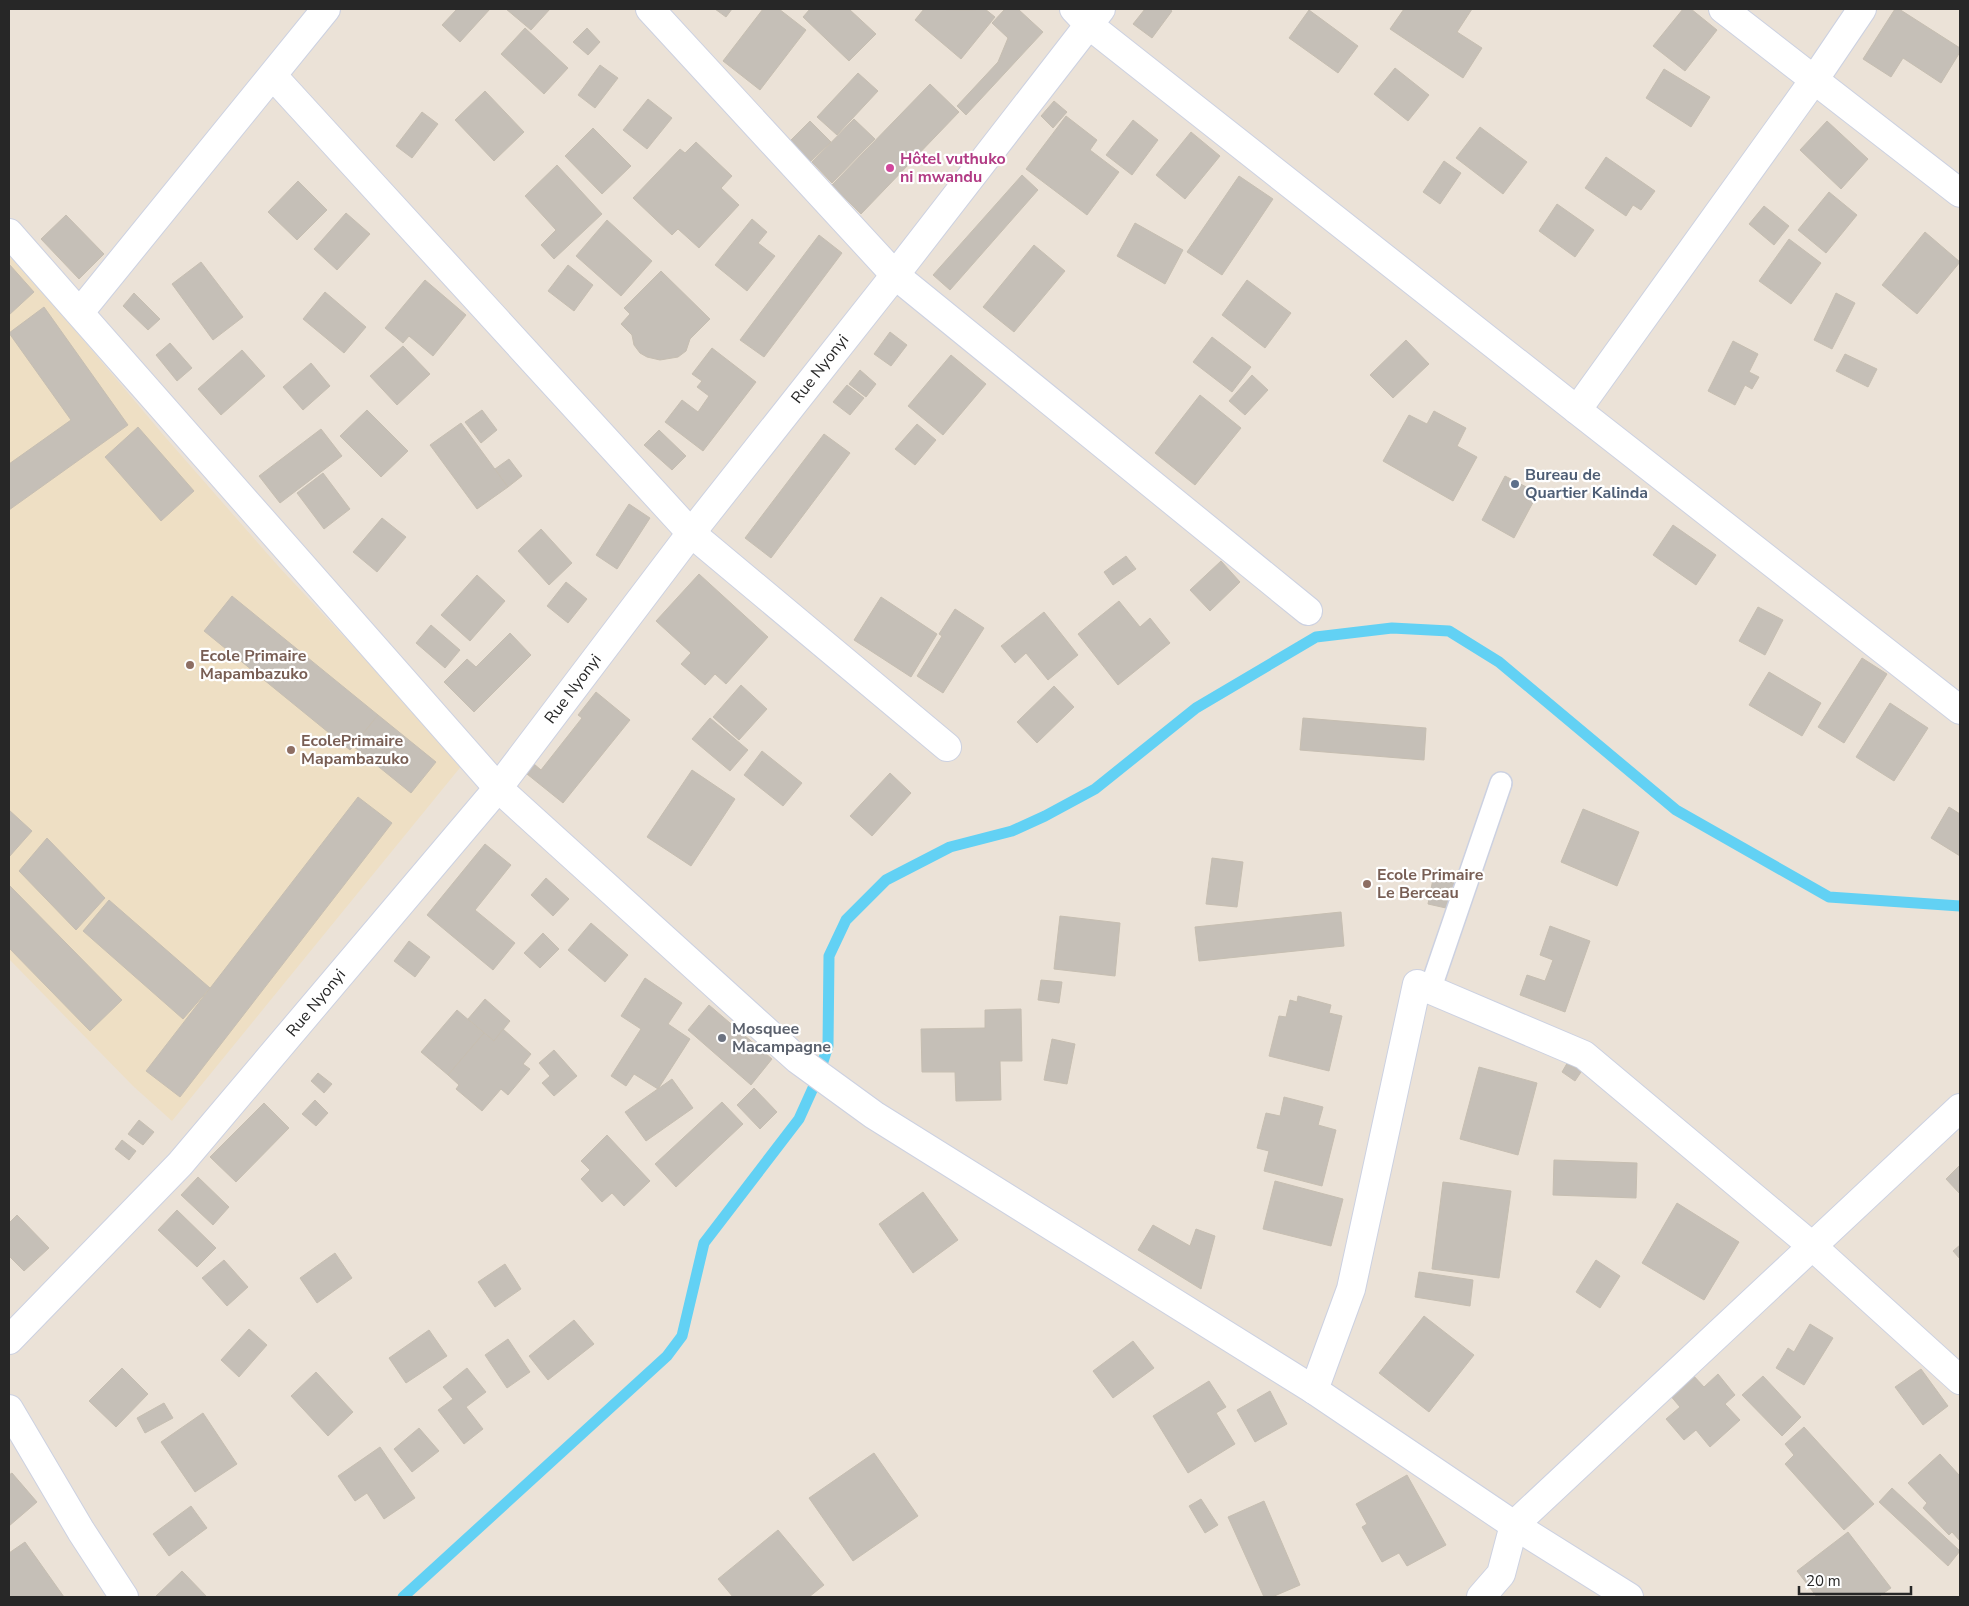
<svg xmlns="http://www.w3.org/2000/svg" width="1969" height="1606" viewBox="0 0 1969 1606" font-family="'Nunito Sans',sans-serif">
	<rect width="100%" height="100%" fill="#ebe2d7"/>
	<polygon fill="#eedfc4" points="9,252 166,438 279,567 463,764 172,1121 133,1086 9,959"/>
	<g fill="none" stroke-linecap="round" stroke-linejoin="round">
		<polyline stroke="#62d1f4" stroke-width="11" points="403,1597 655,1367 667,1356 682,1336 704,1243 799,1119 818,1077 828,1046 829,956 846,920 886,880 950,847 1012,831 1045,816 1095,789 1196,708 1316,637 1392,628 1449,631 1499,662 1676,810 1829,897 1960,906"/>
	</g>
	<g fill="#c5bfb7" stroke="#c6beb1">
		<polygon points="457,9 490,9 460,42 442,25"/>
		<polygon points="506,9 550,9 531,30"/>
		<polygon points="715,9 732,9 726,17"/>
		<polygon points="763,9 779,9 806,30 760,90 723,61"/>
		<polygon points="810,9 849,9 876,34 849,61 803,17"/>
		<polygon points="924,9 967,10 985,9 995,17 961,59 915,20"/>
		<polygon points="1005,9 1018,9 1043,32 966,115 957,106 998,62 1008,38 992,23"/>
		<polygon points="1145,9 1169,9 1172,11 1152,38 1133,24"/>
		<polygon points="1404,9 1472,9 1457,32 1482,48 1463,78 1390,29"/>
		<polygon points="1683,9 1691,9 1717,30 1685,71 1653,46"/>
		<polygon points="1895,9 1899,9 1960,48 1960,52 1941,83 1903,58 1891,77 1863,59"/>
		<polygon points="1309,10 1358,46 1338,73 1289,38"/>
		<polygon points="525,28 568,68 544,94 501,54"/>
		<polygon points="587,28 600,42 588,55 573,42"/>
		<polygon points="600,65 618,78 595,108 578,95"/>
		<polygon points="1395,68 1429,95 1408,121 1374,94"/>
		<polygon points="1664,69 1710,97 1691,127 1646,98"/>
		<polygon points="858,73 878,91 837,135 817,117"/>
		<polygon points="930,84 959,112 861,214 832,185"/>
		<polygon points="485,91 524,132 494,161 455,120"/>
		<polygon points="648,99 672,118 647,149 623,130"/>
		<polygon points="1054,101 1067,112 1053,128 1041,116"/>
		<polygon points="422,112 438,124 412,158 396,146"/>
		<polygon points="1066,116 1097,140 1090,150 1119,172 1087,215 1026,169"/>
		<polygon points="854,119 875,139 832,183 812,162"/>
		<polygon points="1133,120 1158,140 1132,175 1106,155"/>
		<polygon points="810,121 831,142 810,162 790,141"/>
		<polygon points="1827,121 1868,159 1841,189 1800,150"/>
		<polygon points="1480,127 1527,162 1503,194 1456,158"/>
		<polygon points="593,128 631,166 602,194 565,156"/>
		<polygon points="1191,132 1220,156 1185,199 1156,175"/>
		<polygon points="696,142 732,176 721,188 739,205 699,248 678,229 672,235 633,198 680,149 685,153"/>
		<polygon points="1606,157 1655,191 1641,210 1633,205 1626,216 1585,188"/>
		<polygon points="1444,161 1461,173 1440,204 1423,192"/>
		<polygon points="557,165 602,214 554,259 541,245 556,230 525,196"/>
		<polygon points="1022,175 1038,190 950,290 933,275"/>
		<polygon points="1239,176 1273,199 1222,275 1187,252"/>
		<polygon points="298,181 327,210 297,240 268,212"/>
		<polygon points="1829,192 1857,215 1826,253 1798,230"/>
		<polygon points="1557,204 1594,230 1575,257 1539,231"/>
		<polygon points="1764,206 1789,226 1774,245 1749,224"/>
		<polygon points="346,213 370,234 337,270 314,249"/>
		<polygon points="66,215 104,254 79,279 41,239"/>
		<polygon points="752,219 767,232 758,243 775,256 747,291 715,265"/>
		<polygon points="607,220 652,261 621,296 576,256"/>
		<polygon points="1135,223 1183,250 1165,284 1117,256"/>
		<polygon points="1925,232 1960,262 1917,314 1882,285"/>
		<polygon points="819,235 842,253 764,357 740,340"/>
		<polygon points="1789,239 1821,263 1791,304 1759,281"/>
		<polygon points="1034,245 1065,271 1014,332 983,307"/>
		<polygon points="201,262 243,317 213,340 172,284"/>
		<polygon points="9,264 34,292 9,315"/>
		<polygon points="568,265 593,285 574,311 548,291"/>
		<polygon points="661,271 710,319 690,339 686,351 678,357 660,360 647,357 640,353 634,345 632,335 621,324 630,314 624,308"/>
		<polygon points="425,280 466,315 433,356 409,336 403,343 385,328"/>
		<polygon points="1247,280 1291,313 1265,348 1222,315"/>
		<polygon points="325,292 366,327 344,353 303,319"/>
		<polygon points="134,293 160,319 148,330 123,306"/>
		<polygon points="1836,293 1855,303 1832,349 1814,340"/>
		<polygon points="44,307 128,425 9,510 9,464 71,420 9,333"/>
		<polygon points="890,332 907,345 891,366 874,354"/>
		<polygon points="1212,337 1251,367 1232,392 1193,362"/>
		<polygon points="1406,340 1429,364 1393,398 1370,375"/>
		<polygon points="1733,341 1758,354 1749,372 1759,377 1752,389 1745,385 1735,405 1708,391"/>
		<polygon points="170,343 192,368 177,381 156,355"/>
		<polygon points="403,346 430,374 397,405 370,376"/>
		<polygon points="712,348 756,382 703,451 665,422 682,400 698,412 709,396 697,387 702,381 692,374"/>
		<polygon points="242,350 265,376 221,415 198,389"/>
		<polygon points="1845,354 1877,369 1868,387 1836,371"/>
		<polygon points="951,355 986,384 943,435 908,406"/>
		<polygon points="311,363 330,386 303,410 283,387"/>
		<polygon points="860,370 876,384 866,397 849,384"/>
		<polygon points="1252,375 1268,390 1245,415 1229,401"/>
		<polygon points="847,385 864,398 850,415 833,402"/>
		<polygon points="1200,395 1241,428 1195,485 1155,453"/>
		<polygon points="367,410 408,451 381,477 340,436"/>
		<polygon points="482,410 497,430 481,443 465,422"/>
		<polygon points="1434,411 1466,428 1457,446 1477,457 1453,501 1383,461 1409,415 1427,424"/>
		<polygon points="461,423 508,487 477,509 430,445"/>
		<polygon points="917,424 936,440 915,465 895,449"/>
		<polygon points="138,427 194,491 161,521 105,457"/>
		<polygon points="321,429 342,456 280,503 259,476"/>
		<polygon points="659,430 686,456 672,470 644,445"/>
		<polygon points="824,434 850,453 771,558 745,538"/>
		<polygon points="509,459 522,476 508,487 495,469"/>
		<polygon points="323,473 350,509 324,529 297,493"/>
		<polygon points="1505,476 1538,493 1514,538 1482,520"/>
		<polygon points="629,504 650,518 617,569 596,555"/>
		<polygon points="382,518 406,537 377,572 353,552"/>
		<polygon points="1673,525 1716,555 1696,585 1653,555"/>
		<polygon points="541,529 572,563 549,585 518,551"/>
		<polygon points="1126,556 1136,569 1113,585 1104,572"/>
		<polygon points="1221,561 1240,582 1210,611 1190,590"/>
		<polygon points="699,574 768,637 726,684 715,674 705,685 681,664 691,653 656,621"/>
		<polygon points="477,575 505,601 470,641 441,615"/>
		<polygon points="566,582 587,599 568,623 547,606"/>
		<polygon points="232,596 378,715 350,750 204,631"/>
		<polygon points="881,597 937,634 911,677 854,640"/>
		<polygon points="1119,601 1140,627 1150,618 1170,643 1118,685 1078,634"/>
		<polygon points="1758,607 1783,620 1765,655 1739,641"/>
		<polygon points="955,609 984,628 943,693 917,676 942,636 939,634"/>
		<polygon points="1044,612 1078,655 1048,680 1026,653 1015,663 1001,646"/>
		<polygon points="431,625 460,650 445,668 416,643"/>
		<polygon points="510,633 531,655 474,712 444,682 467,659 476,667"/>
		<polygon points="1862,658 1887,674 1844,743 1818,727"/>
		<polygon points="1769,672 1821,703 1802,736 1749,705"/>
		<polygon points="741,685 767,709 739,740 713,717"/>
		<polygon points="1054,686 1074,707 1037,743 1017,722"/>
		<polygon points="596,692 630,720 563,803 527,774 534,764 541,770 582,718 578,715"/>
		<polygon points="1890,703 1928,728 1894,781 1856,757"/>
		<polygon points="378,715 436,762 411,793 353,746"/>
		<polygon points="710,718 748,750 730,771 692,739"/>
		<polygon points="1303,718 1426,728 1424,760 1300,750"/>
		<polygon points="762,751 802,783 783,806 744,775"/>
		<polygon points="692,770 735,799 691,866 647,837"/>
		<polygon points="890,773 911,793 872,836 850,816"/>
		<polygon points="358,797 392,823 180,1097 146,1071"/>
		<polygon points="1949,807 1960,814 1960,856 1931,838"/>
		<polygon points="1583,809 1639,832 1617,886 1561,862"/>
		<polygon points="9,810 32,831 9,857"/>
		<polygon points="47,838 105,898 76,930 19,871"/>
		<polygon points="485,844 511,865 475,910 515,943 493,970 427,915"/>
		<polygon points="1212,858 1243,862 1237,907 1206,904"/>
		<polygon points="1435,869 1462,875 1455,910 1428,904"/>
		<polygon points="546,878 569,899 553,916 531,895"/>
		<polygon points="9,885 122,1000 90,1031 9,948"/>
		<polygon points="109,900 210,988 183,1019 83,931"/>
		<polygon points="1341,912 1344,946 1199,961 1195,927"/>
		<polygon points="1060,916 1120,923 1115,976 1054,969"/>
		<polygon points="591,923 628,955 605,982 568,950"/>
		<polygon points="1550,926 1590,941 1565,1012 1520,995 1527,975 1545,981 1553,960 1540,955"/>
		<polygon points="543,933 559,949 540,968 524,953"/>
		<polygon points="409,941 430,957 415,977 394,961"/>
		<polygon points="645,978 682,1003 668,1024 690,1039 658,1089 634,1074 626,1086 611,1076 641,1029 621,1016"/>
		<polygon points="1041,980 1062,982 1059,1003 1038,1000"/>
		<polygon points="1298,996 1331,1005 1329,1013 1342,1016 1329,1071 1269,1056 1279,1016 1286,1017 1290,1000 1297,1002"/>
		<polygon points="485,999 510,1021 494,1041 468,1019"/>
		<polygon points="709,1005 772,1059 751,1085 688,1030"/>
		<polygon points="1021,1009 1022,1061 1000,1061 1001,1100 956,1101 955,1072 922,1072 921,1029 985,1028 985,1010"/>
		<polygon points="457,1010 484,1033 448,1075 421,1052"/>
		<polygon points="503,1029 531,1054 523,1064 530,1069 508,1095 501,1089 482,1111 456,1089 459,1085 448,1075 484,1033 494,1041"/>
		<polygon points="1052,1039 1075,1044 1067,1084 1044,1080"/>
		<polygon points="554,1050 577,1076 554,1096 542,1083 550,1076 539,1063"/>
		<polygon points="1569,1060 1583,1069 1575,1081 1562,1072"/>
		<polygon points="1479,1067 1537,1083 1518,1155 1460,1139"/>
		<polygon points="318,1073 332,1084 324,1093 311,1081"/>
		<polygon points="672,1079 693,1108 646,1141 625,1112"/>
		<polygon points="754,1088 777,1112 760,1129 737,1105"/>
		<polygon points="1284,1097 1323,1107 1318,1125 1336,1130 1322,1186 1264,1171 1269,1151 1257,1148 1266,1113 1280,1116"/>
		<polygon points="315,1100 328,1113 316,1126 302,1114"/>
		<polygon points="722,1102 743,1124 676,1187 655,1164"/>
		<polygon points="264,1103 289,1128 236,1182 210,1157"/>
		<polygon points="139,1120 154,1132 143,1145 128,1134"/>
		<polygon points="607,1135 650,1181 624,1206 612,1193 602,1202 581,1179 590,1170 581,1161"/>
		<polygon points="122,1140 136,1151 129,1160 115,1149"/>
		<polygon points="1554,1160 1637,1163 1636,1198 1553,1195"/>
		<polygon points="1960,1165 1960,1194 1946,1179"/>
		<polygon points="198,1177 229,1207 213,1225 181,1195"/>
		<polygon points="1275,1181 1343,1199 1331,1246 1263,1229"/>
		<polygon points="1443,1182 1511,1191 1499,1278 1432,1269"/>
		<polygon points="923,1192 958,1240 913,1273 879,1224"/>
		<polygon points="1677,1203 1739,1242 1704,1300 1642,1263"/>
		<polygon points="177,1210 216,1248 197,1267 158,1230"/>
		<polygon points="17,1215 49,1248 24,1271 9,1256 9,1223"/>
		<polygon points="1153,1225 1190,1246 1196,1229 1215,1236 1201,1289 1138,1250"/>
		<polygon points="1960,1245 1960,1259 1953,1251"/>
		<polygon points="335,1253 352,1278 317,1303 300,1278"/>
		<polygon points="224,1260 248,1287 227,1306 202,1278"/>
		<polygon points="1596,1260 1620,1276 1600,1308 1576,1292"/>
		<polygon points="505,1264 521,1289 495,1307 478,1282"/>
		<polygon points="1419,1272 1473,1280 1470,1306 1415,1297"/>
		<polygon points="1424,1316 1474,1355 1429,1412 1379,1373"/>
		<polygon points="574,1320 594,1344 548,1380 529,1356"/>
		<polygon points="1810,1324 1833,1338 1804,1385 1776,1368 1788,1348 1794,1352"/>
		<polygon points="249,1329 267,1345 239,1377 221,1360"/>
		<polygon points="429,1330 447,1356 406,1383 389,1358"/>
		<polygon points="508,1339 530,1372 507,1388 485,1355"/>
		<polygon points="1133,1341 1154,1368 1113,1398 1093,1371"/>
		<polygon points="122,1368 148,1394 116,1427 89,1401"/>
		<polygon points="467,1368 486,1392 466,1407 483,1429 464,1444 438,1410 453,1399 443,1387"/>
		<polygon points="1921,1369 1948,1406 1923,1425 1895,1387"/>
		<polygon points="316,1372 353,1412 328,1436 291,1396"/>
		<polygon points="1692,1374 1704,1387 1718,1374 1735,1395 1725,1404 1740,1420 1710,1447 1696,1430 1684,1440 1666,1419 1680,1407 1669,1394"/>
		<polygon points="1763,1376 1801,1417 1782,1436 1742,1395"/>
		<polygon points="1209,1381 1226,1407 1216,1413 1235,1444 1188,1473 1153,1416"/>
		<polygon points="1270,1391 1287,1424 1255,1442 1237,1410"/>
		<polygon points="164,1403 173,1418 145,1433 137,1418"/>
		<polygon points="203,1413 237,1464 195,1492 161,1442"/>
		<polygon points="1804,1427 1874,1504 1844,1530 1785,1464 1794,1455 1785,1444"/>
		<polygon points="419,1428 439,1451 412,1472 394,1449"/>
		<polygon points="380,1447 415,1498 384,1519 367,1493 355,1501 338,1476"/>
		<polygon points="874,1453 918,1516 853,1561 809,1498"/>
		<polygon points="1940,1454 1959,1475 1960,1474 1960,1541 1952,1532 1949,1535 1923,1508 1927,1503 1908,1483"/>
		<polygon points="12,1473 37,1502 9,1526 9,1475"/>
		<polygon points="1407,1475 1446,1545 1407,1566 1399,1553 1382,1562 1362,1527 1367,1524 1356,1504"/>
		<polygon points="1892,1488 1960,1551 1948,1566 1879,1502"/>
		<polygon points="1201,1499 1218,1525 1205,1533 1189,1506"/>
		<polygon points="1264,1501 1300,1585 1272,1597 1264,1597 1228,1517"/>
		<polygon points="191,1506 207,1528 169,1556 153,1534"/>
		<polygon points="778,1530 824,1585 809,1597 733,1597 718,1579"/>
		<polygon points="1848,1532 1891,1588 1878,1597 1817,1597 1797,1571"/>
		<polygon points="25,1542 64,1597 9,1597 9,1553"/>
		<polygon points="182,1571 207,1597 155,1597"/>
	</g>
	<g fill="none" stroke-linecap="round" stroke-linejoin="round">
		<g stroke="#ccd1e1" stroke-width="24">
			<polyline id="service" points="1430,990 1501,783"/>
		</g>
		<g stroke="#ccd1e1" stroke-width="30">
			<g id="minor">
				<polyline points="650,9 895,275 1308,611"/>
				<polyline points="1074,9 1089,25 1577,410 1960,710"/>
				<polyline points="1723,9 1960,193"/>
				<polyline points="273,76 691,533 947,747"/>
				<polyline points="9,233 498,788 797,1059 874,1115 1314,1390 1514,1525 1629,1597"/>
				<polyline points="80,312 326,9"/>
				<polyline points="1577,410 1814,80 1862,9"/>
				<polyline points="1314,1390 1351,1289 1417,984 1584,1055 1812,1246 1960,1380"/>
				<polyline points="9,1409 81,1531 124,1597"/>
				<polyline points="1481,1597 1501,1574 1514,1525 1960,1108"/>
			</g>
		</g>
		<g stroke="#ccd1e1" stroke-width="30">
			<polyline id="tertiary" points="9,1340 180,1164 498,788 691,533 895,275 1101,9"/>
		</g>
		<use href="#service" stroke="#fff" stroke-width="21"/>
		<use href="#minor" stroke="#fff" stroke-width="28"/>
		<use href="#tertiary" stroke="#fff" stroke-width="28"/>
	</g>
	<circle fill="#d1479c" stroke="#fff" stroke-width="2" cx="890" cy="168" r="5"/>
	<circle fill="#5c6f8a" stroke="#fff" stroke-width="2" cx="1515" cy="484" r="5"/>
	<g fill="#8d6e63" stroke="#fff" stroke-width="2">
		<circle cx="190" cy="665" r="5"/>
		<circle cx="291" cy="750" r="5"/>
		<circle cx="1367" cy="884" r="5"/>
	</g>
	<circle fill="#6b7280" stroke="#fff" stroke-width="2" cx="722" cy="1038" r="5"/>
	<g text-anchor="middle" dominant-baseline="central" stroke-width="4.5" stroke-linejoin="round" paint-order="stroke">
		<g font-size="16" font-weight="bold" fill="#b23c85" stroke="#fff" text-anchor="start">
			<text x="900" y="159">Hôtel vuthuko<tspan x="900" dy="18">ni mwandu</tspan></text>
		</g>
		<g font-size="16" fill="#272727" stroke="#fff">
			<text transform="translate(820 369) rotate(-52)">Rue Nyonyi</text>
			<text transform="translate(573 689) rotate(-53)">Rue Nyonyi</text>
			<text transform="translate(316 1003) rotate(-50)">Rue Nyonyi</text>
		</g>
		<g font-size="16" font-weight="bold" fill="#4e5e75" stroke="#fff" text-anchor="start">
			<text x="1525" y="475">Bureau de<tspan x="1525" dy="18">Quartier Kalinda</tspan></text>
		</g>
		<g font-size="16" font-weight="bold" fill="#785e54" stroke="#fff" text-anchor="start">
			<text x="200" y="656">Ecole Primaire<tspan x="200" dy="18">Mapambazuko</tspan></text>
			<text x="301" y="741">EcolePrimaire<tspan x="301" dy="18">Mapambazuko</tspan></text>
			<text x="1377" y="875">Ecole Primaire<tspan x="1377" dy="18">Le Berceau</tspan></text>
		</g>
		<g font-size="16" font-weight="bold" fill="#5b616d" stroke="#fff" text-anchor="start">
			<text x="732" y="1029">Mosquee<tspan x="732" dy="18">Macampagne</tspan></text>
		</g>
	</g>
	<rect width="1969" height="1606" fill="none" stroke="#272727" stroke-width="20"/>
	<path d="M1799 1586v8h112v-8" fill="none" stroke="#272727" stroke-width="2.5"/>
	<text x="1806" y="1586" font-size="15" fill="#272727" stroke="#ffffff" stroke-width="4" paint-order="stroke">20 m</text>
</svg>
